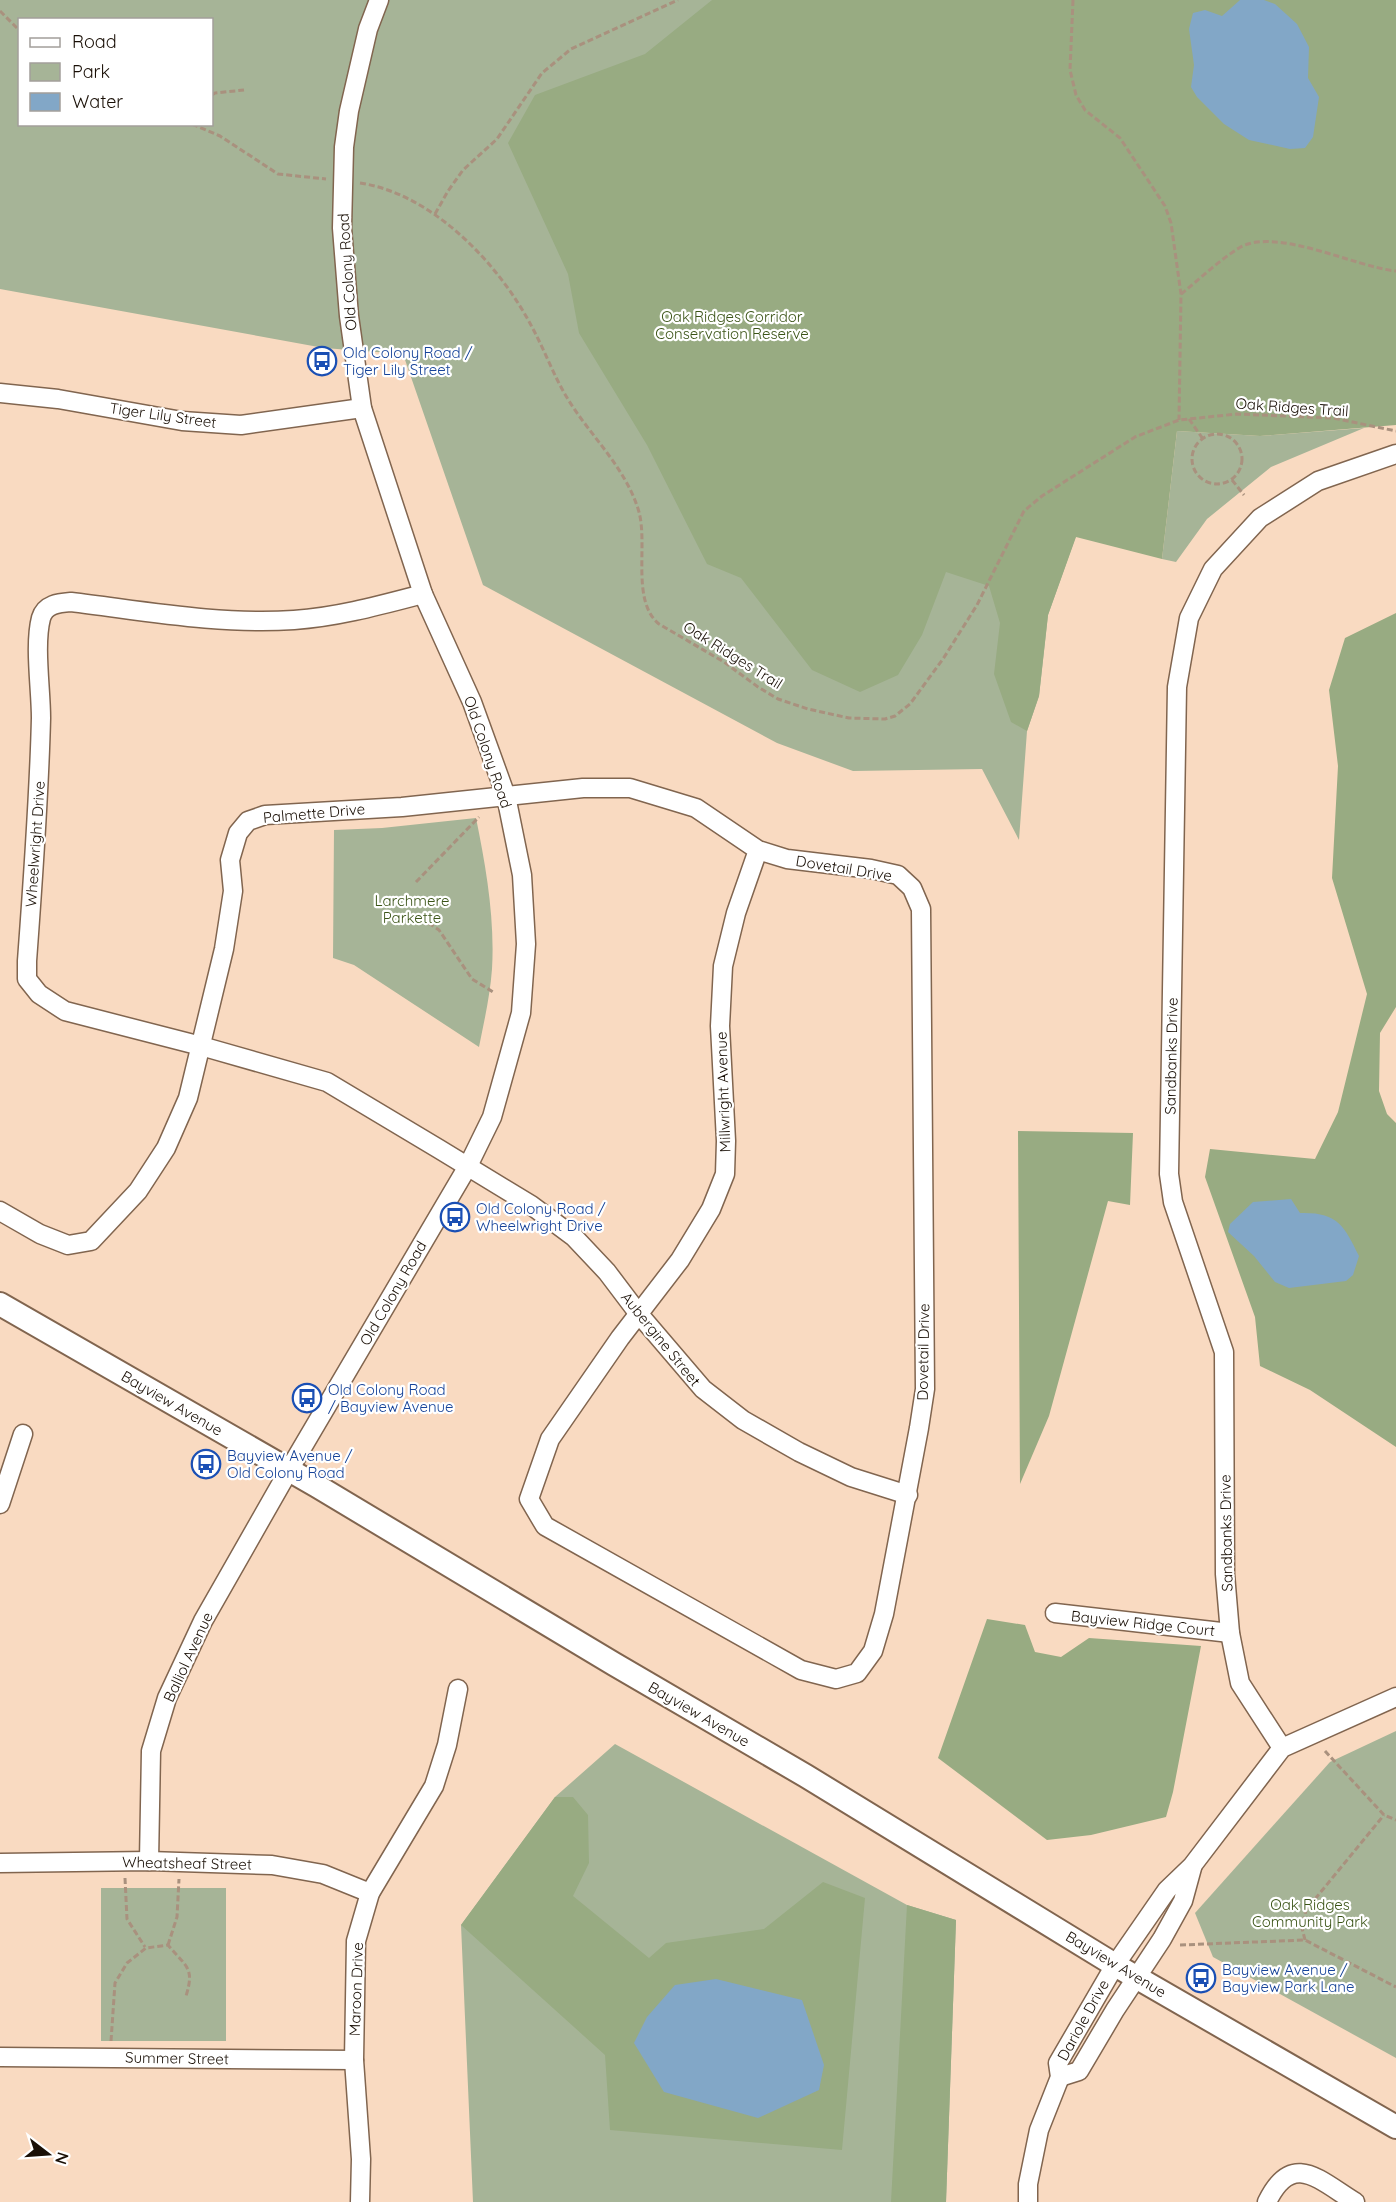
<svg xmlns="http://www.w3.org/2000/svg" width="1396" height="2202" viewBox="0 0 1396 2202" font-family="Quicksand,sans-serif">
	<rect width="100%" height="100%" fill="#f9dac1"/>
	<g fill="#a6b497" fill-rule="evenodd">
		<path d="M0,0H1040L1076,536L1048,615L1039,696L1027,731L1019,840L982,769L853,771L777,743L483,585L403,354L324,348L0,289ZM20,20H212V124H20Z"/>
		<polygon points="1364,428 1271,467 1207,519 1176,562 1162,559 1177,431 1260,436"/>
		<path d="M476,818C486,867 495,919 492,969C490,996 484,1022 479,1047L354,965L333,958L334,830L382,828Z"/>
		<polygon points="1396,1731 1396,2058 1213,1957 1195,1913 1330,1762"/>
		<polygon points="615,1744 907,1905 956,1920 946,2202 473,2202 461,1925 555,1797"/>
		<rect x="101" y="1888" width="125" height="153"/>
	</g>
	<g fill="#98ab82">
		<polygon points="712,0 1396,0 1396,425 1260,436 1177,431 1162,559 1076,537 1048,615 1039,696 1027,731 1011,722 994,674 1000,623 989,586 946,572 922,635 898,675 860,692 812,670 741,578 707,564 647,445 579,333 568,274 508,143 535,95 645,54"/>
		<polygon points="1396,613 1396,1007 1380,1033 1379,1091 1387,1114 1396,1123 1396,1447 1310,1390 1260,1366 1255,1317 1205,1177 1210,1149 1315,1159 1338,1112 1367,994 1332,878 1338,766 1329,690 1345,638"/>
		<polygon points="1018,1131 1133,1133 1130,1205 1108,1201 1049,1416 1020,1484"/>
		<polygon points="987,1619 1025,1625 1035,1652 1061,1657 1089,1638 1201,1646 1173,1792 1166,1817 1091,1835 1047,1840 938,1758"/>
		<polygon points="555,1797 573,1797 588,1815 589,1863 573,1896 649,1958 666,1943 764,1929 823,1882 865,1898 842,2150 610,2130 605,2055 461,1925"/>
		<polygon points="907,1905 956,1920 946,2202 891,2202"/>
	</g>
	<g fill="#82a7c7">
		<polygon points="1240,0 1264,0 1275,4 1297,24 1309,47 1308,78 1319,97 1313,137 1305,148 1290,149 1249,140 1224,124 1197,97 1191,87 1194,65 1189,29 1193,13 1205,10 1222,16"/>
		<path d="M1291,1199L1300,1213C1337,1212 1344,1225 1359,1256L1353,1275L1346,1281L1289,1288L1275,1282L1254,1256L1228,1232L1230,1224L1253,1202Z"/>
		<polygon points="716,1979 802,2000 824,2065 819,2090 758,2118 664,2092 634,2043 647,2017 675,1985"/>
	</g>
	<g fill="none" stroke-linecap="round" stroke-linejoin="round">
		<g stroke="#81654f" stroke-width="21">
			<g id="minor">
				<polyline points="0,393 58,399 182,421 241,425 362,408"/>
				<path d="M423,594C381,605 338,617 294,620C219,625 145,611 71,602C59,603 45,604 41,618C34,645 41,689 41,718C39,800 33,880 27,961V979L39,994L65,1011L201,1046L327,1082L439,1149L531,1205L574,1237L607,1272L638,1313L703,1389L743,1420L799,1452L851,1477L908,1495"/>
				<polyline points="0,1211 40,1234 68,1245 91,1241 138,1191 166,1148 188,1098 224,949 233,891 230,860 238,833 248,821 265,815 402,807 583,788 630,788 696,808 758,850 787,859 871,869 898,875 912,888 921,909 925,1389 919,1428 884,1614 873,1651 857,1673 836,1679 801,1670 545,1526 529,1499 550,1439 620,1338 680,1260 711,1209 725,1174 726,1141 720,1026 723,966 736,913 758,850"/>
				<polyline points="0,1504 23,1434"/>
				<polyline points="1055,1613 1230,1633"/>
				<polyline points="1282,1748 1240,1683 1230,1633 1225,1574 1224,1352 1173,1202 1169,1174 1177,687 1189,618 1213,569 1260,518 1318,481 1396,454"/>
				<polyline points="149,1861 151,1751 167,1698 203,1621 289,1470 468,1166 492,1117 521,1013 526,944 522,875 506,796 472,702 423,594 362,408 349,316 342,228 344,147 349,111 368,29 379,0"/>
				<polyline points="0,1863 149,1861 272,1865 323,1874 370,1893"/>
				<polyline points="0,2057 354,2060"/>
				<polyline points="1060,2077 1079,2071 1115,2010 1162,1939 1183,1901 1192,1868"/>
				<polyline points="360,2202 361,2159 354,2060 356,1941 370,1893 434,1786 447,1745 458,1689"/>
				<polyline points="1028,2202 1028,2184 1039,2130 1060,2077 1058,2063 1115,1965 1167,1890 1192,1866 1282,1748 1396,1697"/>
				<path d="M1267,2202C1292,2150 1319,2180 1355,2202"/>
			</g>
		</g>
		<g stroke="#81654f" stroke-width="26">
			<polyline id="major" points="0,1304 317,1486 614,1664 806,1776 1115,1965 1396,2127"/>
		</g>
		<g stroke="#a9917e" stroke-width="3" stroke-dasharray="6 3" stroke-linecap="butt">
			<polyline points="1073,0 1070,70 1076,95 1085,110 1120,138 1165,206 1171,223 1181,294 1179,420"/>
			<polyline points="0,11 20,31"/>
			<polyline points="212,95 215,93 244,90"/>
			<polyline points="192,124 220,136 278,174 326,179"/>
			<path d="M360,183C433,194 499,264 532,327C544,349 553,374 566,396C589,435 626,467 639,512C648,546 631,601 659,624L724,662L758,687L778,699L808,709L849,718L885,719L895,716L910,704L943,659L977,605L1024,511L1042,496L1135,437L1179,420L1237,414L1333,418L1396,431"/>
			<polyline points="435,214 448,191 463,170 497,139 542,73 571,49 678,0"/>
			<path d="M1181,294C1200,279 1218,261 1239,248C1275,226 1355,267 1396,271"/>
			<polyline points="1189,419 1203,439"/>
			<circle cx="1217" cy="459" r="25"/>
			<polyline points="1232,480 1244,495"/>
			<polyline points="416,882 479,817"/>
			<polyline points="421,918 439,930 472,979 493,992"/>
			<polyline points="1325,1751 1384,1815 1396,1820"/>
			<polyline points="125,1878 127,1919 145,1947"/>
			<polyline points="1305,1940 1302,1928 1306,1910 1384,1815"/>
			<polyline points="168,1945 177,1917 179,1879"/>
			<polyline points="1180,1945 1305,1940 1396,1987"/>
			<path d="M111,2041L115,1983L127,1963L146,1948L168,1945C186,1967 195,1967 186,1996"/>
		</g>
		<use href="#minor" stroke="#fff" stroke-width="18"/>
		<use href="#major" stroke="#fff" stroke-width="22"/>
	</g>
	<defs>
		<g id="bus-ring" transform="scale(1.5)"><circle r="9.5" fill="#fff" stroke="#1a4fb4" stroke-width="1.5"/><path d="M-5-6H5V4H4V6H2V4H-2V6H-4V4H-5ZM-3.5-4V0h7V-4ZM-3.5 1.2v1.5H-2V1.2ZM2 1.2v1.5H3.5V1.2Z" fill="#1a4fb4"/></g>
	</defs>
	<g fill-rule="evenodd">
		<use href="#bus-ring" x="322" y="361"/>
		<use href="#bus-ring" x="455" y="1217"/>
		<use href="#bus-ring" x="307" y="1398"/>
		<use href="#bus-ring" x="206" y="1464"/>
		<use href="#bus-ring" x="1201" y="1978"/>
	</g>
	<g text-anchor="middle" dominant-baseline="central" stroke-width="4.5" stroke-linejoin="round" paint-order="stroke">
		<g font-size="15" fill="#190f06" stroke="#fff">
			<text transform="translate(347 272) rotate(-94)">Old Colony Road</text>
			<text transform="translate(1292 407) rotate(4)">Oak Ridges Trail</text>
			<text transform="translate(163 415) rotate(8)">Tiger Lily Street</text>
			<text transform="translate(733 655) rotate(32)">Oak Ridges Trail</text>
			<text transform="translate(488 752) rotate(71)">Old Colony Road</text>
			<text transform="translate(314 813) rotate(-5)">Palmette Drive</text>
			<text transform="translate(35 844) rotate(-86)">Wheelwright Drive</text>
			<text transform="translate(844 868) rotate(9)">Dovetail Drive</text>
			<text transform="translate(1171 1056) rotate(-89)">Sandbanks Drive</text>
			<text transform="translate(723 1092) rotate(-92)">Millwright Avenue</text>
			<text transform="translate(393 1293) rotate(-60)">Old Colony Road</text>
			<text transform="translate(661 1339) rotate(51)">Aubergine Street</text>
			<text transform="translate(923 1352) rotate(-89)">Dovetail Drive</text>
			<text transform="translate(172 1403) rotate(30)">Bayview Avenue</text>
			<text transform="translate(1226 1533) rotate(-91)">Sandbanks Drive</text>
			<text transform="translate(1143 1623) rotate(6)">Bayview Ridge Court</text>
			<text transform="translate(188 1657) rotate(-65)">Balliol Avenue</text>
			<text transform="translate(699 1714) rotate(30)">Bayview Avenue</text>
			<text transform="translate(187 1863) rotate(1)">Wheatsheaf Street</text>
			<text transform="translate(1116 1964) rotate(31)">Bayview Avenue</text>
			<text transform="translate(356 1989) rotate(-88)">Maroon Drive</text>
			<text transform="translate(1083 2020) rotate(-61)">Dariole Drive</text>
			<text transform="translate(177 2058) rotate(1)">Summer Street</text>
		</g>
		<g font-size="15" fill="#3b5417" stroke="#fff">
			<text x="732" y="316">Oak Ridges Corridor<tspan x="732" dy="17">Conservation Reserve</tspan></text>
			<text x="412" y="900">Larchmere<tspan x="412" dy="17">Parkette</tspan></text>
			<text x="1310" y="1904">Oak Ridges<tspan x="1310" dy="17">Community Park</tspan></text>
		</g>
		<g font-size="15" fill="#164399" stroke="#fff" text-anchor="start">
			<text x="343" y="352">Old Colony Road /<tspan x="343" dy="17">Tiger Lily Street</tspan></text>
			<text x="476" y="1208">Old Colony Road /<tspan x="476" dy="17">Wheelwright Drive</tspan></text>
			<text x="328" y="1389">Old Colony Road<tspan x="328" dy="17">/ Bayview Avenue</tspan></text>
			<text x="227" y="1455">Bayview Avenue /<tspan x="227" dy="17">Old Colony Road</tspan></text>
			<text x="1222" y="1969">Bayview Avenue /<tspan x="1222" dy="17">Bayview Park Lane</tspan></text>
		</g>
	</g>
	<rect x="18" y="18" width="195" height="108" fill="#ffffff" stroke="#a39f9b" stroke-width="1.5"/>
	<rect x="30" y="38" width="30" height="9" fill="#ffffff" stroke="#a39f9b" stroke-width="1.5"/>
	<text x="72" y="48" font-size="18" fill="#190f06">Road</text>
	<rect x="30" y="63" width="30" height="18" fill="#a6b497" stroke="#a39f9b" stroke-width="1.5"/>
	<text x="72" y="78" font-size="18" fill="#190f06">Park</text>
	<rect x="30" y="93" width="30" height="18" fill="#82a7c7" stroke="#a39f9b" stroke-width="1.5"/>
	<text x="72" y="108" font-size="18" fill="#190f06">Water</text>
	<g transform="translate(48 2154) rotate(107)" stroke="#ffffff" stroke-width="4.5" paint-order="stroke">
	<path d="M0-4.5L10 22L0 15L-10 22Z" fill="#190f06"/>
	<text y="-9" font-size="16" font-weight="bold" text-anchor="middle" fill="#190f06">N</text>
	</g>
</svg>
